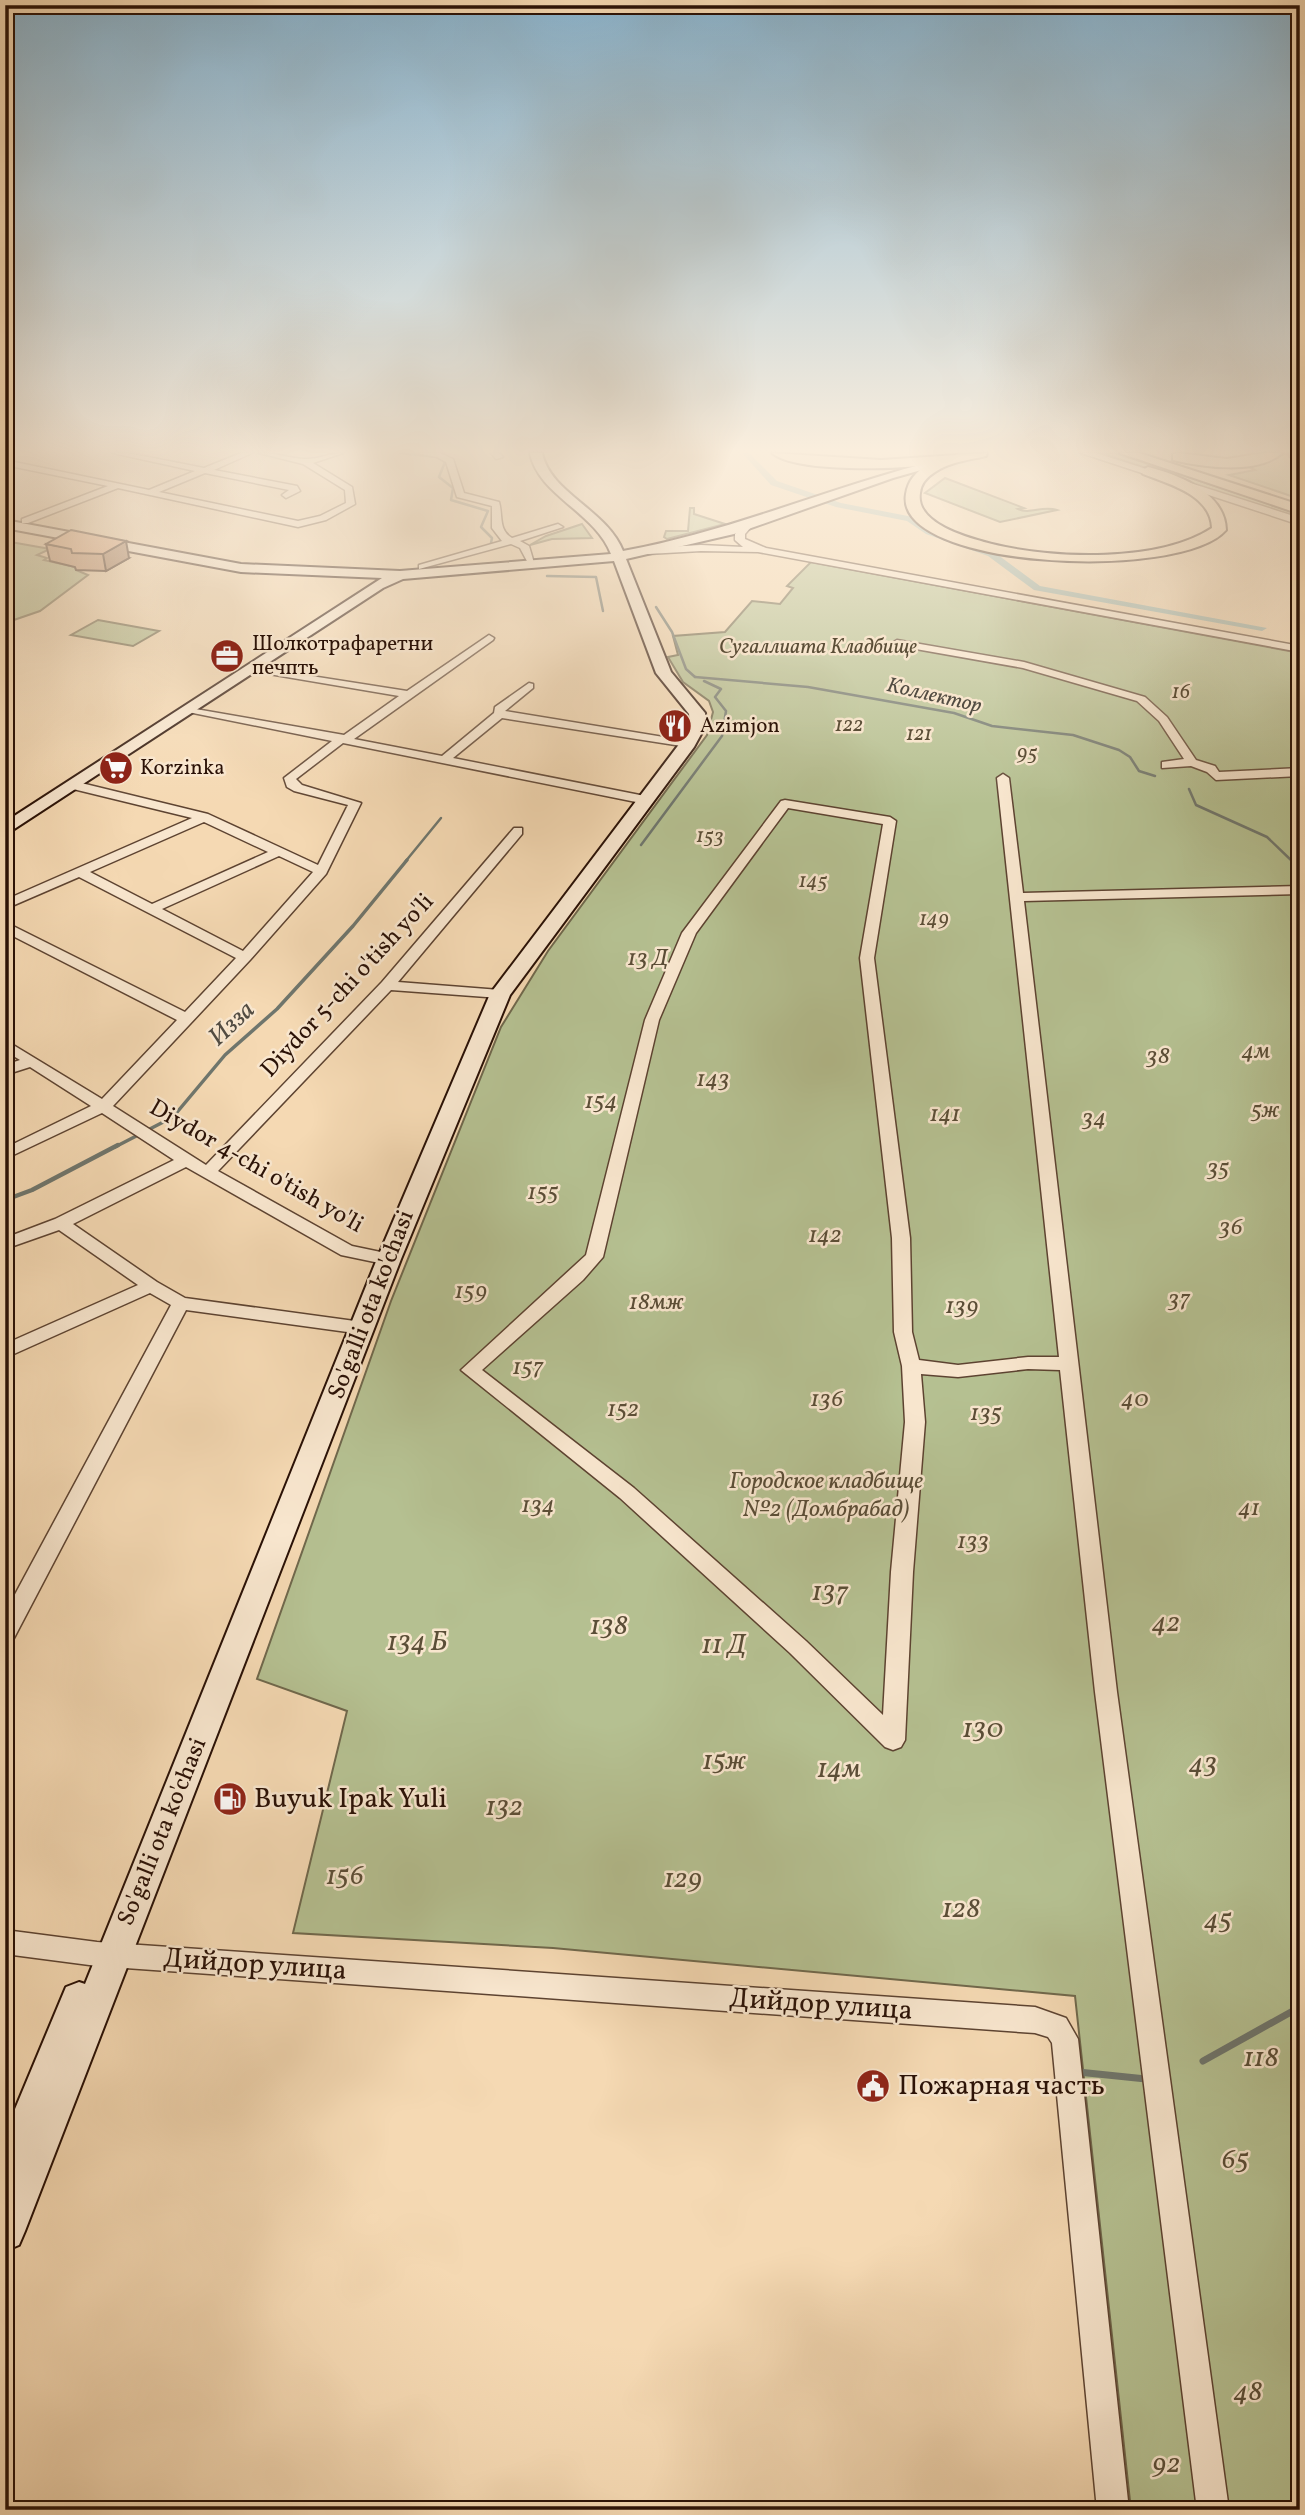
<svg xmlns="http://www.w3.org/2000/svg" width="1305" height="2515" viewBox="0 0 1305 2515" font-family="Vollkorn,serif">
	<rect width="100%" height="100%" fill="#f5d9b3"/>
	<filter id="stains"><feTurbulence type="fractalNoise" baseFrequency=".00286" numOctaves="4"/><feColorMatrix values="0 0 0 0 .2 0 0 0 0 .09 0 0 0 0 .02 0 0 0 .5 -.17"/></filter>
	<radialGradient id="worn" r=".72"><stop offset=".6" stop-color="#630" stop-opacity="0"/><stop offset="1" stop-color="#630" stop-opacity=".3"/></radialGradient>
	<g fill="#b5c091" stroke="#70684c" stroke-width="2">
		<polygon points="1101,453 1115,453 1300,514 1300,520"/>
		<polygon points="1286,453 1300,469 1300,499 1229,475 1255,470 1243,464 1273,460"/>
		<path d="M945,478L1024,508L1018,509C1030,515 1042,505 1057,510L1000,522L925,493Z"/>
		<polygon points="690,508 694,508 694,514 725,524 667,539 664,537 666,531 688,531"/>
		<polygon points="582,524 592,538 552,539 530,545 546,536"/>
		<polygon points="5,541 50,549 37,555 47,558 44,560 75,567 76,570 88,575 40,611 5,623"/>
		<polygon points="811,562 1300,653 1300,2510 1131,2510 1075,1996 553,1948 293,1933 347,1711 257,1679 391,1301 501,1027 548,951 707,735 713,712 709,701 683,682 668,657 678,655 673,636 725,632 752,601 780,604 793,588 787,586"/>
		<polygon points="98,620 159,631 133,646 71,635"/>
	</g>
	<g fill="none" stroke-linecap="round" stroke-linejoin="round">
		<g stroke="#6f766d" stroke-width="2.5">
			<polyline points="400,453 436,457 445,462 439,477 453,488 451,500 488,511 481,527 492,538 491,543"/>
			<polyline points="547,576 596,577 603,611"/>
			<polyline points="656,607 672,632 686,669 695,677"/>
			<polyline points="695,677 808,687 954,713 992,726 1073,735 1119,750 1130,757 1139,771 1155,776"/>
			<polyline points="1189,789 1196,805 1267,837 1293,862"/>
			<polyline points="641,845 722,736 726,711 715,697 721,689 704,681"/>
			<polyline points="405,862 441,818"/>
		</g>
		<g stroke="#6f766d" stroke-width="3.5">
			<polyline points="1292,860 1300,872"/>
			<polyline points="115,1147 173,1117 225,1055 277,1009 353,926 407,860"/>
		</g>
		<polyline stroke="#6f766d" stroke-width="4.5" points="5,1200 32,1190 118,1145"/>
		<g stroke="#6f766d" stroke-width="7">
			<polyline points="1203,2061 1300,2007"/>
			<polyline points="1078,2072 1146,2079"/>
		</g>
		<polygon fill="#9db9b2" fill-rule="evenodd" points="742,453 749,453 777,481 841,503 913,517 932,530 994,552 1040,586 1267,628 1262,631 1034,590 988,556 926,534 907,521 836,507 771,485"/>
		<g stroke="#5d4331" stroke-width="3">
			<g id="minor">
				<path d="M113,453H128L204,468L241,453H252L214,470L297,486L300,491L286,498L282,495L289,490L205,473L159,492L298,521L320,516L346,503L345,490L303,464L259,453C274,452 288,458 304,459C316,460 330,453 343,453L313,463L352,487L355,504L326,520L298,527L118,488L28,523H22V519L108,486L5,465V460L149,490L195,471Z"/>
				<path d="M416,453H440L453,459L464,493L499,502C503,515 498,530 512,538L558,524L563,527L520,541L529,546L534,563H528L520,548L511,544L419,569V565L502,541L492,528V506L457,497L446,462L437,457Z"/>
				<polygon points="491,453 499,453 503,457 496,459"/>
				<polygon points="747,523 752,526 745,534 745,539 766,548 1300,646 1300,652 758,552 701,551 648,554 643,551 648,548 701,545 743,547 735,540 735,534"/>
				<path d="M489,635L494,638L493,640L354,739L442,756L494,713L495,707L529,683L533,684V688L505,711L688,741L694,744L688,747L502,718L453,758L650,797L652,800L646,804L343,743L296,779L302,785L361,803L326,874L250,960L113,1106L206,1165L382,982L514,828H522V834L398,982L500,990L507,994L500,998L391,990L218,1171L352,1246L395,1255L398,1259L395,1263L389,1265L341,1255L186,1167L73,1224L157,1282L185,1298L362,1322L368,1324L371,1328L368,1332L362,1334L186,1310L13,1640L5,1643V1613L171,1305L150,1293L5,1358V1344L138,1285L59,1230L5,1249V1238L55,1219L174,1160L102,1113L5,1159V1148L91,1106L30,1067L5,1075V1065L20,1060L5,1051V1040L102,1099L177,1020L5,932V922L185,1012L236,958L79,877L5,909V900L192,818L69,788V782L73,781L208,814L318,865L348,805L294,791L287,787L284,778L332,741L188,712L182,709L184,707L344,735L399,696L251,671L246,668L247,666L407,691ZM204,822L268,852L152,904L90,872ZM279,856L313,872L243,951L162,909Z"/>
				<polygon points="897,640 1024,662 1145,697 1167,717 1196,760 1215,766 1219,772 1300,768 1300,776 1216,780 1207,772 1191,766 1162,768 1162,762 1184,759 1159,721 1137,701 1023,668 893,645 892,643"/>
				<path d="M1003,774L1009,778L1023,893L1300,886V894L1024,901L1117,1692L1229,2510H1197L1095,1692L1060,1370L1028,1369L958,1377L921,1374L925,1422L913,1572L905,1740L901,1747L893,1750L885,1747L790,1653L620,1498L461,1370L586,1255L645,1020L682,933L781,801L785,800L890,817L896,821L874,958L910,1238L912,1332L919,1360L958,1365L1028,1357H1059L997,778ZM788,808L883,824L860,958L892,1238L894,1332L902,1366L905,1422L891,1572L883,1715L806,1641L634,1488L482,1370L583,1280L603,1257L659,1020L696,933Z"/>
				<polygon points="5,1930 97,1942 1035,2007 1066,2018 1078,2039 1129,2510 1097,2510 1052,2043 1048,2037 1035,2033 97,1966 5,1954"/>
			</g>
		</g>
		<g stroke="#5d4331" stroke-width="3">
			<polygon id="tertiary" points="1081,453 1096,453 1300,518 1300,525"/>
		</g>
		<g stroke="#2a1106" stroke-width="4">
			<path id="secondary" d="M530,453H542C550,493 607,510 623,551C734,531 837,484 947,458L953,461L893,478L734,534L626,559L671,672L705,713L706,725L694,747L510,995L401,1259L25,2231L19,2245L5,2251V2133L66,1987L79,1982L85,1984L377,1259L490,994L680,743L690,725L689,714L656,673L614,561L403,579L383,588L5,835V822L382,578L241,572L5,528V520L241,564L400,571L611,554C595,512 538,495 530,453Z"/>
		</g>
		<g stroke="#2a1106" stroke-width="4">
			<g id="primary">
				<path d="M772,453L881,460L987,453L986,456C969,460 950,462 935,472C927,477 921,483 920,493C915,524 969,538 992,544C1052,559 1159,563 1212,528C1211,495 1169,484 1143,474L1141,471L1148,467C1180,475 1225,493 1226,530C1181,582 893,569 906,494C908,481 916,471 928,465C896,469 796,473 772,453Z"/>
				<polygon points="1120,453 1139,453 1300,505 1300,514"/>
				<path d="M1178,453L1227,459L1264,453H1282C1258,475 1202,467 1173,460V454Z"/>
				<polygon points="1289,453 1300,453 1300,464 1295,463"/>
			</g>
		</g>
		<use href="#minor" fill="#f8e6ce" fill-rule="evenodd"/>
		<use href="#tertiary" fill="#f8e6ce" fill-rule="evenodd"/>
		<use href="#secondary" fill="#f8e6ce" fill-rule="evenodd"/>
		<use href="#primary" fill="#f5d9b3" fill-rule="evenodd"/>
	</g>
	<polygon fill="#c99775" stroke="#2a1106" stroke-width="2" points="46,544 129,558 106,571 76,570 75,567 50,561"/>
	<polygon fill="#a47b5f" stroke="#2a1106" stroke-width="2" points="126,541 129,558 106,571 103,554"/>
	<polygon fill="#eab088" stroke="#2a1106" stroke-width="2" points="71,530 126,541 103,554 72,553 71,549 46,544"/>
	<linearGradient id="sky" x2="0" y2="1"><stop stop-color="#8ab6d2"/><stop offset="0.56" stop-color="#faeedd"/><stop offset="1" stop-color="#faeedd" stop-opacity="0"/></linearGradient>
	<rect width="1305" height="805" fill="url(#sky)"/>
	<defs>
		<g id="office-disc" transform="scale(1.75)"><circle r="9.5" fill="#8f2418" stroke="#f8e6ce"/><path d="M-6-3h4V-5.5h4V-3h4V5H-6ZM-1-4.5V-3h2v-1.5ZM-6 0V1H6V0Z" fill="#fff"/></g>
		<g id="restaurant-disc" transform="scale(1.75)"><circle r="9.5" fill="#8f2418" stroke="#f8e6ce"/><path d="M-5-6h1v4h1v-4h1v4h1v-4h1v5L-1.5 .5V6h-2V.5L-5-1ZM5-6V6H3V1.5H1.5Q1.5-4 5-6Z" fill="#fff"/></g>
		<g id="supermarket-disc" transform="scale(1.75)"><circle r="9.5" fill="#8f2418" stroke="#f8e6ce"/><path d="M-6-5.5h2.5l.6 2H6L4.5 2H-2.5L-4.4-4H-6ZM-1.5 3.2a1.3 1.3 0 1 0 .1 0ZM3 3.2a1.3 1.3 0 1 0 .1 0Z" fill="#fff"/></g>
		<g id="fuel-disc" transform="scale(1.75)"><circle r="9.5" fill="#8f2418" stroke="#f8e6ce"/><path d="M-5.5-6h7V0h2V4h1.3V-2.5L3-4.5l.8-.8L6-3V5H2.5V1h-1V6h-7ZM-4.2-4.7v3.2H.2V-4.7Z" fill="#fff"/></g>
		<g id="civic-disc" transform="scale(1.75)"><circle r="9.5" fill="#8f2418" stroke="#f8e6ce"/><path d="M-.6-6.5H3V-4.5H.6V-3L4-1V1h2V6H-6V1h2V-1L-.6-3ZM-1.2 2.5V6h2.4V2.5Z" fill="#fff"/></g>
	</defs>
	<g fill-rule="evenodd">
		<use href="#office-disc" x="227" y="656"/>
		<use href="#restaurant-disc" x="675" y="726"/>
		<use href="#supermarket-disc" x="116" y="768"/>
		<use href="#fuel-disc" x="230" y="1799"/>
		<use href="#civic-disc" x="873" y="2086"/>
	</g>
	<g text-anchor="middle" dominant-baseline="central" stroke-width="5" stroke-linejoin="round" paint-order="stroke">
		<g font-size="21" fill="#2a1106" stroke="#f8e6ce" text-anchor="start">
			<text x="252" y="644">Шолкотрафаретни<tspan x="252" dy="24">печпть</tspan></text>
			<text x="700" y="726">Azimjon</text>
			<text x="140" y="768">Korzinka</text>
		</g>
		<g font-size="21" font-style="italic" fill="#5b4e37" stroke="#f8e6ce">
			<text x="818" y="647">Сугаллиата Кладбище</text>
			<text x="1181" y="692">16</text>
			<text x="849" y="725">122</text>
			<text x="919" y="734">121</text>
			<text x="1027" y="753">95</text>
			<text x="710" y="836">153</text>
			<text x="813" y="881">145</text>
			<text x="934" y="919">149</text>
		</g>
		<g font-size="21" font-style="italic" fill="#524c42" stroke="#f8e6ce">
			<text transform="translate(934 696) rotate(13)">Коллектор</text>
		</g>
		<g font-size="24" font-style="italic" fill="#5b4e37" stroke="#f8e6ce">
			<text x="648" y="959">13 Д</text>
			<text x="1256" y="1052">4м</text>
			<text x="1158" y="1057">38</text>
			<text x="713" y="1080">143</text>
			<text x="601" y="1102">154</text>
			<text x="1265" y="1111">5ж</text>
			<text x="945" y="1115">141</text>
			<text x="1094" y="1119">34</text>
			<text x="1218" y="1169">35</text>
			<text x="543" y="1193">155</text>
			<text x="1231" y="1228">36</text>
			<text x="825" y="1236">142</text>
			<text x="471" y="1292">159</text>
			<text x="1179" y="1300">37</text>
			<text x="656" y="1303">18мж</text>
			<text x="962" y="1307">139</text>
			<text x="528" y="1368">157</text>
			<text x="827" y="1400">136</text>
			<text x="1135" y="1400">40</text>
			<text x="623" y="1410">152</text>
			<text x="986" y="1414">135</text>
			<text x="826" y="1482">Городское кладбище<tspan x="826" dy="28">№2 (Домбрабад)</tspan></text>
			<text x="538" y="1506">134</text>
			<text x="1249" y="1509">41</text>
			<text x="973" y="1542">133</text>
		</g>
		<g font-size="24" fill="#2a1106" stroke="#f8e6ce">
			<text transform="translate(348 986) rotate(-47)">Diydor 5-chi o'tish yo'li</text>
			<text transform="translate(256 1167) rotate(30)">Diydor 4-chi o'tish yo'li</text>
			<text transform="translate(372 1305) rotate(-69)">So'galli ota ko'chasi</text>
			<text transform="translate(163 1832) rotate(-68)">So'galli ota ko'chasi</text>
		</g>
		<g font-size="26" font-style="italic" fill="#524c42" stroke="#f8e6ce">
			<text transform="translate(232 1024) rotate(-43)">Изза</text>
		</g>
		<g font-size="28" font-style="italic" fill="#5b4e37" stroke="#f8e6ce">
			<text x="830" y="1592">137</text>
			<text x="1166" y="1623">42</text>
			<text x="609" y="1626">138</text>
			<text x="417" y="1642">134 Б</text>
			<text x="724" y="1645">11 Д</text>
			<text x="983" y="1729">130</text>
			<text x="724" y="1761">15ж</text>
			<text x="1203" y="1764">43</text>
			<text x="839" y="1769">14м</text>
			<text x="504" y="1807">132</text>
			<text x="345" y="1876">156</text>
			<text x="683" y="1879">129</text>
			<text x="961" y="1909">128</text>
			<text x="1218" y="1920">45</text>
			<text x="1261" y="2058">118</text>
			<text x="1235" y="2160">65</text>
			<text x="1248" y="2392">48</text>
			<text x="1166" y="2464">92</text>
		</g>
		<g font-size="28" fill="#2a1106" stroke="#f8e6ce" text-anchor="start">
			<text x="254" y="1799">Buyuk Ipak Yuli</text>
			<text x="898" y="2086">Пожарная часть</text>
		</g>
		<g font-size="28" fill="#2a1106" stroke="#f8e6ce">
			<text transform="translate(255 1965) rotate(4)">Дийдор улица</text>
			<text transform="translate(821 2005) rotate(4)">Дийдор улица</text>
		</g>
	</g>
	<rect width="1305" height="2515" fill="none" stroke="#f5d9b3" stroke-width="28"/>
	<rect x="7" y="7" width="1291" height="2501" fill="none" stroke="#2a1106" stroke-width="3.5"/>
	<rect x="14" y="14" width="1277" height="2487" fill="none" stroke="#2a1106" stroke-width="2"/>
	<rect width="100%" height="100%" filter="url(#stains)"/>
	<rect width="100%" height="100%" fill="url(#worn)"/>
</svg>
